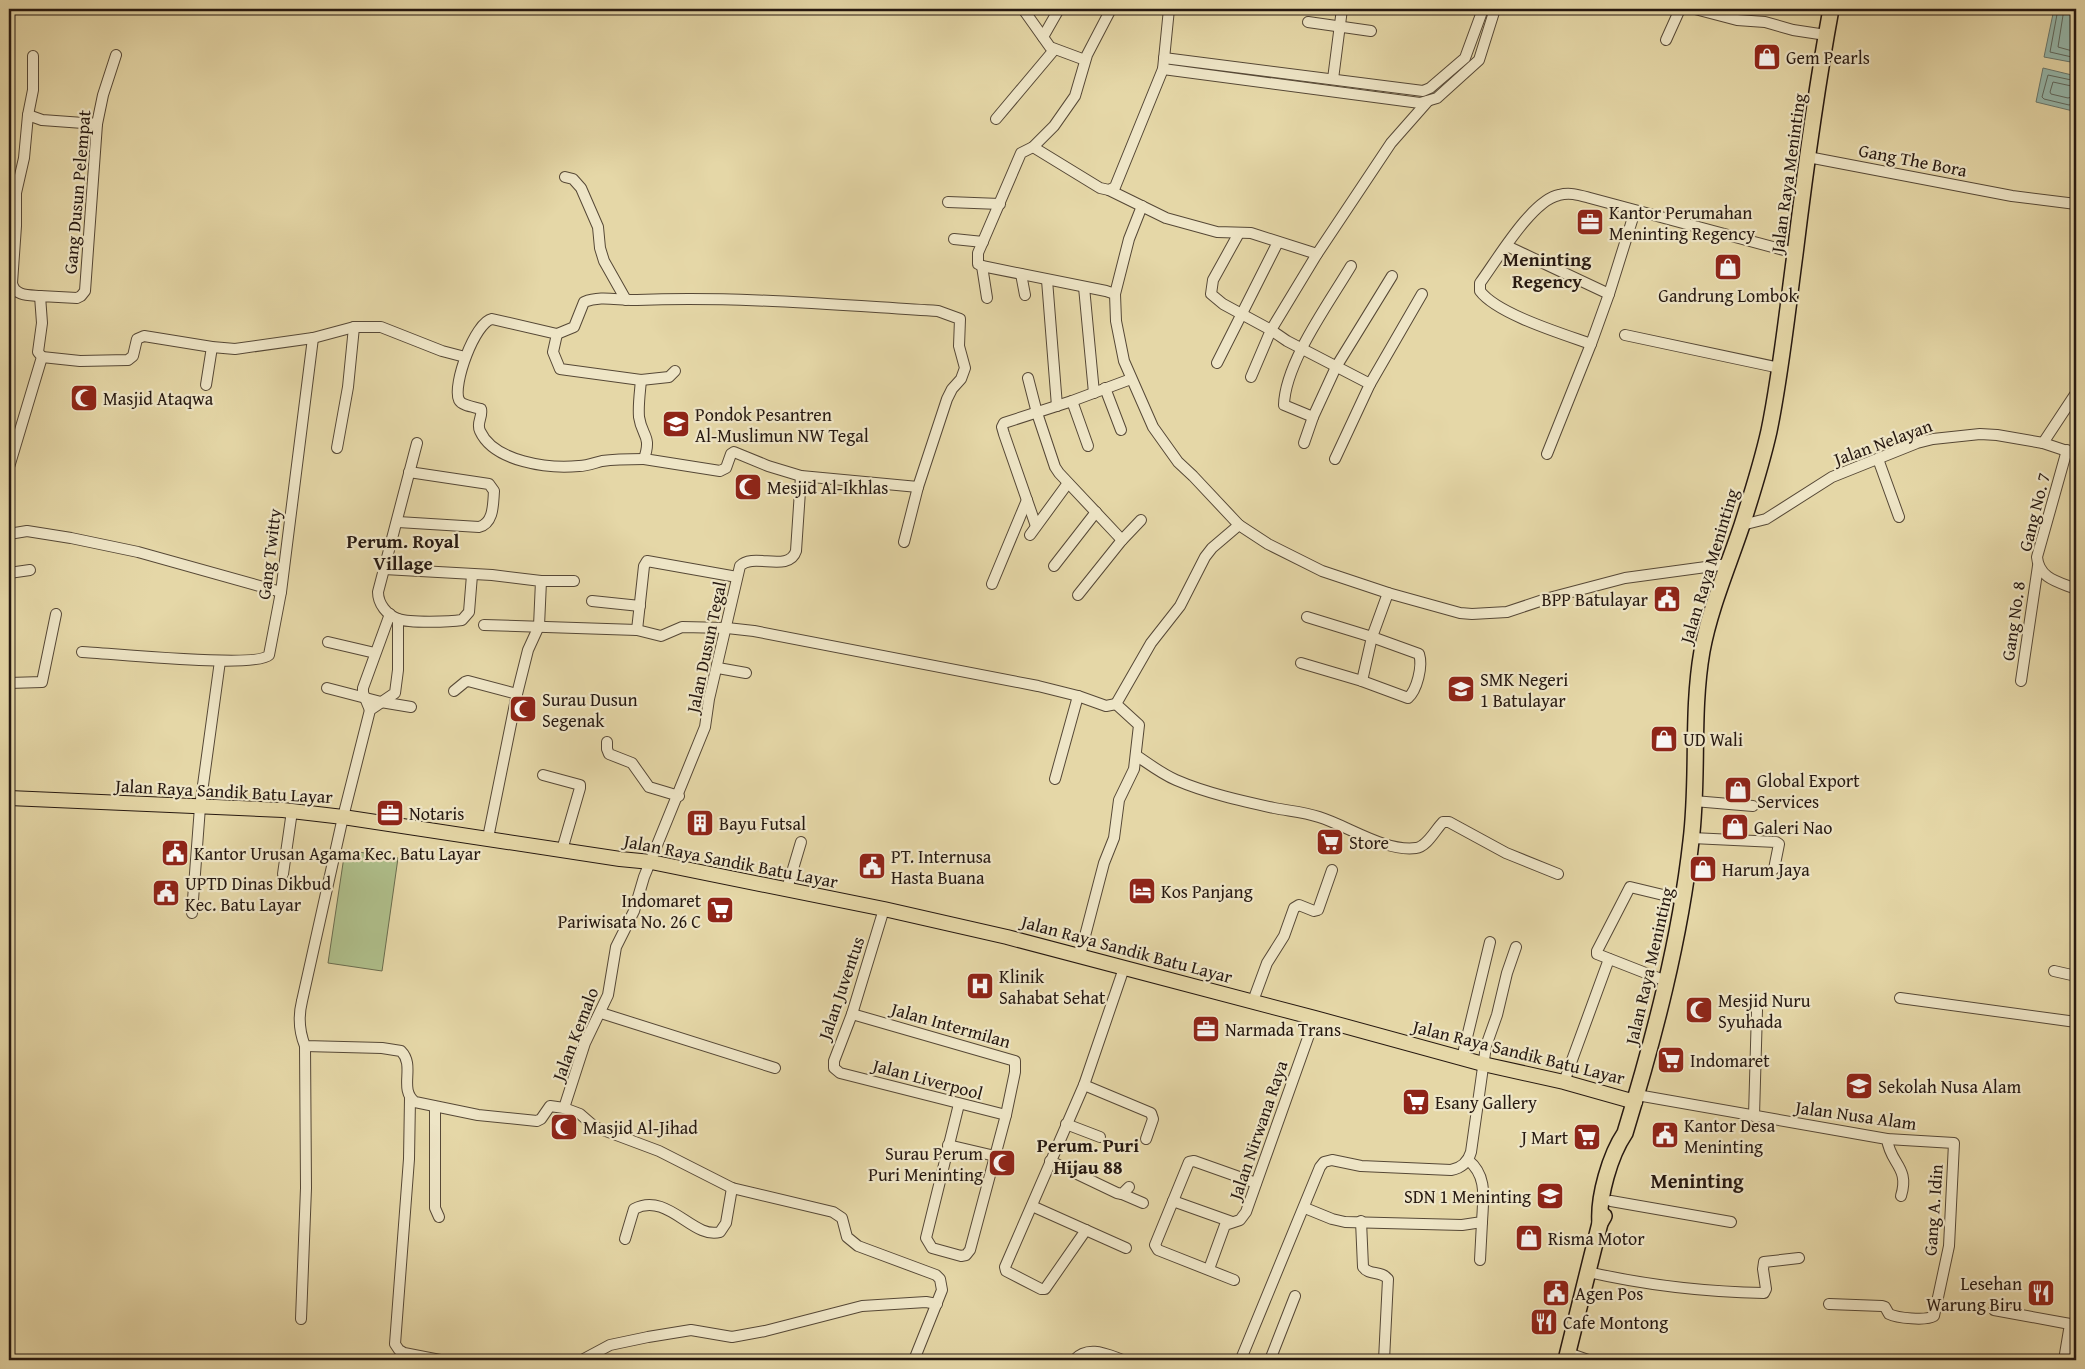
<svg xmlns="http://www.w3.org/2000/svg" width="2085" height="1369" viewBox="0 0 2085 1369" font-family="'Gentium Book Plus',serif">
	<rect width="100%" height="100%" fill="#e5d7a7"/>
	<filter id="stains"><feTurbulence type="fractalNoise" baseFrequency=".004" numOctaves="4"/><feColorMatrix values="0 0 0 0 .2 0 0 0 0 .09 0 0 0 0 .02 0 0 0 .5 -.17"/></filter>
	<radialGradient id="worn" r=".72"><stop offset=".6" stop-color="#630" stop-opacity="0"/><stop offset="1" stop-color="#630" stop-opacity=".3"/></radialGradient>
	<polygon fill="#afbf8b" stroke="#6a6c4e" points="345,850 398,858 382,971 328,963"/>
	<g fill="#96b8ac" stroke="#69786e">
		<polygon points="2054,9 2076,9 2076,63 2044,57"/>
		<polygon points="2043,68 2076,76 2076,99 2073,111 2036,102"/>
	</g>
	<g fill="none" stroke-linecap="round" stroke-linejoin="round">
		<g stroke="#5e685e" stroke-width="1">
			<polyline points="2058,9 2050,52 2076,58"/>
			<polyline points="2064,9 2058,47 2076,52"/>
			<polyline points="2076,81 2048,75 2042,97 2044,99 2069,105 2076,103"/>
			<polyline points="2076,87 2053,82 2050,92 2051,94 2068,98 2076,96"/>
		</g>
		<g stroke="#564836" stroke-width="12">
			<g id="minor">
				<polyline points="1023,9 1050,47 1085,60"/>
				<polyline points="1111,9 1087,55 1075,96 1054,126 1033,147 1021,153 978,253 978,264 982,266 1106,291 1115,294 1116,321 1124,361 1153,427 1178,462 1193,476 1239,525"/>
				<polyline points="1695,9 1737,20 1765,22 1793,30 1826,35"/>
				<polyline points="1308,22 1371,31"/>
				<polyline points="1043,37 1059,9"/>
				<polyline points="1666,40 1680,9"/>
				<path d="M33,56V90L28,115L24,158L16,193V226L12,283C14,296 29,295 40,296"/>
				<polyline points="1164,58 1423,91 1430,88 1465,58 1483,9"/>
				<polyline points="1163,69 1420,103 1437,98 1479,60 1495,9"/>
				<polyline points="1333,79 1342,9"/>
				<polyline points="28,115 42,120 97,124"/>
				<polyline points="996,119 1054,50"/>
				<polyline points="1033,147 1100,188 1109,190 1115,187 1163,69 1169,9"/>
				<polyline points="1808,157 2012,196 2076,204"/>
				<polyline points="565,177 573,179 581,188 598,227 600,248 604,261 626,300"/>
				<polyline points="1109,190 1166,218 1217,232 1251,233 1317,254"/>
				<polyline points="948,202 1000,204"/>
				<polyline points="1239,233 1213,280 1211,294 1223,304 1271,330 1251,377"/>
				<polyline points="954,239 983,242"/>
				<polyline points="1507,246 1609,294"/>
				<polyline points="982,266 987,298"/>
				<path d="M1351,266C1329,303 1285,363 1284,405L1313,417L1336,367L1392,276"/>
				<polyline points="1021,274 1025,295"/>
				<polyline points="1047,280 1057,406"/>
				<polyline points="1084,287 1094,393"/>
				<polyline points="1115,294 1129,239 1142,206"/>
				<path d="M557,334L574,327L584,302C601,295 620,301 637,300C738,296 837,305 938,311L960,319L959,346L965,368L961,379L952,389L947,399L918,487L801,476L768,466L734,452L731,454L726,468L720,471L644,459C652,435 642,437 639,417C638,405 640,392 641,380"/>
				<polyline points="1625,335 1780,368"/>
				<path d="M1591,344C1563,334 1497,314 1480,291V283C1497,260 1532,200 1559,195C1570,192 1579,195 1590,198L1795,253"/>
				<polyline points="42,357 80,361 128,360 133,356 137,339 144,336 212,347 235,349 313,338 354,327 381,327 442,351 465,357"/>
				<polyline points="1217,363 1278,242"/>
				<polyline points="1028,378 1037,413 1055,467 1059,473 1122,540 1141,520"/>
				<polyline points="1370,384 1422,294"/>
				<polyline points="206,385 212,347"/>
				<polyline points="1105,388 1121,430"/>
				<polyline points="1072,401 1088,446"/>
				<path d="M417,443L378,592C378,604 387,615 398,619C409,623 450,622 462,620L469,612L472,575"/>
				<polyline points="1304,443 1313,417"/>
				<polyline points="2043,443 2076,393"/>
				<polyline points="337,448 348,387 354,327"/>
				<path d="M2067,450L2037,557C2039,579 2059,582 2076,589"/>
				<polyline points="1547,454 1591,344 1609,294 1635,211"/>
				<path d="M644,459C630,459 616,459 602,461C594,463 587,466 579,466C549,469 494,462 480,431C476,423 483,417 481,409C475,407 462,406 459,400C452,385 475,322 492,319L557,334L553,352L560,369L641,380L669,377L675,371"/>
				<polyline points="1335,459 1370,384 1287,341 1271,330 1317,254 1391,143 1428,101"/>
				<polyline points="1878,459 1899,517"/>
				<polyline points="9,467 42,357 38,352 42,323 40,296 77,298 81,296 85,291 97,124 103,95 116,55"/>
				<path d="M801,476L796,551C789,573 753,552 740,566L709,699L705,727L644,877L634,911L616,947L608,995L585,1043L564,1108L580,1114L595,1127L659,1151L732,1188L833,1212L842,1218L847,1237L858,1246L936,1275L940,1279L942,1290L914,1360"/>
				<path d="M398,522L479,527C494,523 493,504 494,491L489,484L409,472"/>
				<polyline points="1742,525 1766,519 1832,477 1917,443 1933,439 1980,434 1997,435 2043,443 2076,454"/>
				<polyline points="1036,526 1004,434 1002,427 1004,423 1072,401 1131,379"/>
				<polyline points="9,534 27,531 71,538 138,552 281,592"/>
				<polyline points="1030,535 1068,483"/>
				<polyline points="904,542 918,487"/>
				<polyline points="1054,566 1096,512"/>
				<polyline points="384,569 492,575 541,581 539,626 528,650 517,694 488,838"/>
				<polyline points="9,573 30,570"/>
				<polyline points="541,581 574,581"/>
				<polyline points="992,584 1027,500"/>
				<polyline points="1078,595 1122,540"/>
				<polyline points="592,601 640,606"/>
				<polyline points="1307,617 1372,637 1362,681"/>
				<path d="M398,619V670L395,693L370,710L343,817L302,1001C298,1017 299,1031 305,1046L382,1048L401,1051C416,1066 398,1089 415,1102L478,1115L537,1121L541,1119L550,1106L564,1108"/>
				<polyline points="484,625 637,630 661,636 682,627 727,628 754,631 1038,686 1078,696 1106,706 1116,704"/>
				<polyline points="637,630 644,566 647,561 737,577"/>
				<polyline points="328,642 375,653"/>
				<path d="M82,652C109,653 256,669 269,655L281,592L313,338"/>
				<path d="M1301,663L1362,681L1408,698C1417,690 1423,666 1419,654L1372,637L1388,593"/>
				<polyline points="718,668 746,673"/>
				<polyline points="2021,681 2038,566"/>
				<polyline points="9,683 42,682 56,614"/>
				<polyline points="327,688 381,702 411,707"/>
				<polyline points="454,691 465,682 468,681 517,694"/>
				<polyline points="370,710 363,693 363,688 390,614"/>
				<polyline points="607,742 607,749 609,754 632,763 649,787 679,796"/>
				<path d="M1137,756C1149,764 1162,774 1176,780C1206,793 1242,801 1274,808C1289,811 1304,812 1319,817C1348,826 1385,852 1416,848C1427,847 1435,830 1443,822H1449L1506,853L1558,874"/>
				<polyline points="543,775 580,785 580,788 562,850"/>
				<polyline points="1055,779 1078,696"/>
				<polyline points="1694,801 1753,806"/>
				<polyline points="1692,838 1776,842 1779,844 1774,869"/>
				<polyline points="283,874 292,811"/>
				<polyline points="787,889 801,842"/>
				<polyline points="884,909 852,1014 834,1061 834,1068 840,1073 1006,1115"/>
				<polyline points="192,913 200,807 220,661"/>
				<polyline points="1080,955 1104,863 1114,838 1119,800 1134,769 1139,725 1116,704 1151,643 1180,606 1205,557 1212,548 1239,525 1268,544 1322,571 1388,593 1460,613 1472,614 1507,612 1549,598 1625,578 1728,564"/>
				<polyline points="2054,971 2076,976"/>
				<polyline points="1666,981 1597,954 1597,951 1630,887 1684,900"/>
				<polyline points="1900,998 2076,1022"/>
				<polyline points="1253,1001 1267,963 1284,936 1294,908 1299,905 1314,911 1318,910 1332,870"/>
				<polyline points="601,1013 775,1068"/>
				<polyline points="852,1014 1015,1061 1015,1072 1006,1115 970,1250 966,1255 961,1256 932,1248 926,1238 959,1104"/>
				<polyline points="1462,1058 1490,942"/>
				<polyline points="1564,1082 1609,959"/>
				<polyline points="1084,1085 1151,1113 1153,1119 1146,1139"/>
				<path d="M1637,1095L1887,1139L1954,1143L1949,1246L1934,1316C1926,1321 1897,1318 1889,1314L1885,1307L1882,1306L1829,1304"/>
				<polyline points="410,1098 409,1159 395,1344 399,1350 404,1353 440,1360"/>
				<polyline points="435,1107 435,1208 439,1217"/>
				<polyline points="1754,1116 1757,1010"/>
				<polyline points="1066,1124 1100,1137"/>
				<path d="M1887,1139C1890,1164 1910,1167 1901,1196"/>
				<polyline points="948,1145 995,1156"/>
				<polyline points="1050,1161 1117,1193 1122,1194 1129,1187"/>
				<polyline points="1122,1194 1143,1203"/>
				<polyline points="1173,1201 1232,1222"/>
				<polyline points="1611,1201 1731,1222"/>
				<polyline points="1032,1206 1126,1248"/>
				<path d="M1305,1208L1332,1219L1345,1222L1462,1225L1482,1222C1483,1199 1488,1176 1468,1160"/>
				<path d="M1361,1221L1363,1267C1369,1276 1381,1270 1388,1279L1384,1360"/>
				<polyline points="1086,1230 1045,1289 1041,1289 1006,1271 1005,1267 1084,1085 1124,968"/>
				<path d="M625,1239L634,1209C668,1191 693,1240 720,1232L726,1223L732,1188"/>
				<polyline points="1480,1260 1482,1222"/>
				<polyline points="1209,1269 1225,1225 1240,1220 1246,1212 1315,1018"/>
				<path d="M1588,1272C1645,1285 1704,1292 1764,1293L1766,1289L1763,1269L1764,1262L1799,1258"/>
				<polyline points="1234,1280 1158,1250 1155,1245 1189,1162 1194,1161 1256,1183"/>
				<polyline points="1994,1310 2070,1324 2064,1360"/>
				<polyline points="301,1319 306,1188 305,1046"/>
				<polyline points="1568,1353 1588,1360"/>
				<path d="M1241,1359L1320,1167L1324,1162L1332,1160L1361,1166L1451,1170C1462,1168 1468,1162 1471,1152L1486,1046L1497,1015L1507,973L1516,947"/>
				<polyline points="582,1360 610,1345 648,1337 691,1330 732,1337 765,1331 862,1306 926,1302 937,1304"/>
				<path d="M1074,1360C1088,1345 1106,1354 1123,1360"/>
				<polyline points="1270,1360 1295,1296"/>
			</g>
		</g>
		<g stroke="#261810" stroke-width="16">
			<polyline id="major" points="9,798 283,810 343,817 620,859 651,862 884,909 1007,937 1315,1018 1483,1064 1564,1082 1635,1102"/>
		</g>
		<g stroke="#261810" stroke-width="18">
			<g id="highway">
				<path d="M1600,1223C1598,1197 1610,1155 1625,1133C1654,1038 1680,940 1691,841C1699,778 1691,714 1702,651C1710,608 1728,567 1742,525C1752,494 1762,462 1769,431C1781,373 1787,313 1795,254C1805,172 1816,90 1831,9"/>
				<polyline points="1566,1360 1600,1223 1604,1216"/>
			</g>
		</g>
		<use href="#minor" stroke="#eee5c6" stroke-width="10"/>
		<use href="#major" stroke="#e5d7a7" stroke-width="14"/>
		<use href="#highway" stroke="#e5d7a7" stroke-width="15"/>
	</g>
	<defs>
		<g id="shop-square" transform="scale(1.4375)"><rect x="-9" y="-9" width="18" height="18" rx="4" fill="#8f2418" stroke="#eee5c6"/><path d="M-5-2.5h2.3a2.7 3.5 0 0 1 5.4 0H5L5.5 6h-11ZM-1.5-2.5h3a1.5 2.3 0 0 0-3 0Z" fill="#fff"/></g>
		<g id="office-square" transform="scale(1.4375)"><rect x="-9" y="-9" width="18" height="18" rx="4" fill="#8f2418" stroke="#eee5c6"/><path d="M-6-3h4V-5.5h4V-3h4V5H-6ZM-1-4.5V-3h2v-1.5ZM-6 0V1H6V0Z" fill="#fff"/></g>
		<g id="mosque-square" transform="scale(1.4375)"><rect x="-9" y="-9" width="18" height="18" rx="4" fill="#8f2418" stroke="#eee5c6"/><path d="M3.5-4.9A6 6 0 1 0 3.5 4.9A5 5 0 1 1 3.5-4.9Z" fill="#fff"/></g>
		<g id="school-square" transform="scale(1.4375)"><rect x="-9" y="-9" width="18" height="18" rx="4" fill="#8f2418" stroke="#eee5c6"/><path d="M0-5L7-2L0 1L-7-2ZM-4 1L0 2.5L4 1V4Q0 6-4 4Z" fill="#fff"/></g>
		<g id="civic-square" transform="scale(1.4375)"><rect x="-9" y="-9" width="18" height="18" rx="4" fill="#8f2418" stroke="#eee5c6"/><path d="M-.6-6.5H3V-4.5H.6V-3L4-1V1h2V6H-6V1h2V-1L-.6-3ZM-1.2 2.5V6h2.4V2.5Z" fill="#fff"/></g>
		<g id="building-square" transform="scale(1.4375)"><rect x="-9" y="-9" width="18" height="18" rx="4" fill="#8f2418" stroke="#eee5c6"/><path d="M-4-6H4V6H1V3H-1V6H-4ZM-2.5-4.3h1.7v1.8h-1.7ZM.8-4.3h1.7v1.8H.8ZM-2.5-1h1.7V.8h-1.7ZM.8-1h1.7V.8H.8Z" fill="#fff"/></g>
		<g id="supermarket-square" transform="scale(1.4375)"><rect x="-9" y="-9" width="18" height="18" rx="4" fill="#8f2418" stroke="#eee5c6"/><path d="M-6-5.5h2.5l.6 2H6L4.5 2H-2.5L-4.4-4H-6ZM-1.5 3.2a1.3 1.3 0 1 0 .1 0ZM3 3.2a1.3 1.3 0 1 0 .1 0Z" fill="#fff"/></g>
		<g id="hotel-square" transform="scale(1.4375)"><rect x="-9" y="-9" width="18" height="18" rx="4" fill="#8f2418" stroke="#eee5c6"/><path d="M-6-4.5h1.5V1H6V5H4.5V3h-9V5H-6ZM-4 0a1.8 1.8 0 1 1 3.6 0ZM.5 0V-2.5h3Q6-2.5 6 0Z" fill="#fff"/></g>
		<g id="hospital-square" transform="scale(1.4375)"><rect x="-9" y="-9" width="18" height="18" rx="4" fill="#8f2418" stroke="#eee5c6"/><path d="M-5-5h3v3.5h4V-5h3V5h-3V1.5h-4V5h-3Z" fill="#fff"/></g>
		<g id="restaurant-square" transform="scale(1.4375)"><rect x="-9" y="-9" width="18" height="18" rx="4" fill="#8f2418" stroke="#eee5c6"/><path d="M-5-6h1v4h1v-4h1v4h1v-4h1v5L-1.5 .5V6h-2V.5L-5-1ZM5-6V6H3V1.5H1.5Q1.5-4 5-6Z" fill="#fff"/></g>
	</defs>
	<g fill-rule="evenodd">
		<use href="#shop-square" x="1767" y="57"/>
		<use href="#office-square" x="1590" y="222"/>
		<use href="#shop-square" x="1728" y="267"/>
		<use href="#mosque-square" x="84" y="398"/>
		<use href="#school-square" x="676" y="424"/>
		<use href="#mosque-square" x="748" y="487"/>
		<use href="#civic-square" x="1667" y="599"/>
		<use href="#school-square" x="1461" y="689"/>
		<use href="#mosque-square" x="523" y="709"/>
		<use href="#shop-square" x="1664" y="739"/>
		<use href="#shop-square" x="1738" y="790"/>
		<use href="#office-square" x="390" y="813"/>
		<use href="#building-square" x="700" y="823"/>
		<use href="#shop-square" x="1735" y="827"/>
		<use href="#supermarket-square" x="1330" y="842"/>
		<use href="#civic-square" x="175" y="853"/>
		<use href="#civic-square" x="872" y="866"/>
		<use href="#shop-square" x="1703" y="869"/>
		<use href="#hotel-square" x="1142" y="891"/>
		<use href="#civic-square" x="166" y="893"/>
		<use href="#supermarket-square" x="720" y="910"/>
		<use href="#hospital-square" x="980" y="986"/>
		<use href="#mosque-square" x="1699" y="1010"/>
		<use href="#office-square" x="1206" y="1029"/>
		<use href="#supermarket-square" x="1671" y="1060"/>
		<use href="#school-square" x="1859" y="1086"/>
		<use href="#supermarket-square" x="1416" y="1102"/>
		<use href="#mosque-square" x="564" y="1127"/>
		<use href="#civic-square" x="1665" y="1135"/>
		<use href="#supermarket-square" x="1587" y="1137"/>
		<use href="#mosque-square" x="1002" y="1163"/>
		<use href="#school-square" x="1550" y="1196"/>
		<use href="#shop-square" x="1529" y="1238"/>
		<use href="#civic-square" x="1556" y="1293"/>
		<use href="#restaurant-square" x="2041" y="1293"/>
		<use href="#restaurant-square" x="1544" y="1322"/>
	</g>
	<g text-anchor="middle" dominant-baseline="central" stroke-width="4.5" stroke-linejoin="round" paint-order="stroke">
		<g font-size="18" fill="#261810" stroke="#eee5c6" text-anchor="start">
			<text x="1786" y="57">Gem Pearls</text>
			<text x="1609" y="212">Kantor Perumahan<tspan x="1609" dy="21">Meninting Regency</tspan></text>
			<text x="1728" y="295" text-anchor="middle">Gandrung Lombok</text>
			<text x="103" y="398">Masjid Ataqwa</text>
			<text x="695" y="414">Pondok Pesantren<tspan x="695" dy="21">Al-Muslimun NW Tegal</tspan></text>
			<text x="767" y="487">Mesjid Al-Ikhlas</text>
			<text x="1648" y="599" text-anchor="end">BPP Batulayar</text>
			<text x="1480" y="679">SMK Negeri<tspan x="1480" dy="21">1 Batulayar</tspan></text>
			<text x="542" y="699">Surau Dusun<tspan x="542" dy="21">Segenak</tspan></text>
			<text x="1683" y="739">UD Wali</text>
			<text x="1757" y="780">Global Export<tspan x="1757" dy="21">Services</tspan></text>
			<text x="409" y="813">Notaris</text>
			<text x="719" y="823">Bayu Futsal</text>
			<text x="1754" y="827">Galeri Nao</text>
			<text x="1349" y="842">Store</text>
			<text x="194" y="853">Kantor Urusan Agama Kec. Batu Layar</text>
			<text x="891" y="856">PT. Internusa<tspan x="891" dy="21">Hasta Buana</tspan></text>
			<text x="1722" y="869">Harum Jaya</text>
			<text x="185" y="883">UPTD Dinas Dikbud<tspan x="185" dy="21">Kec. Batu Layar</tspan></text>
			<text x="1161" y="891">Kos Panjang</text>
			<text x="701" y="900" text-anchor="end">Indomaret<tspan x="701" dy="21">Pariwisata No. 26 C</tspan></text>
			<text x="999" y="976">Klinik<tspan x="999" dy="21">Sahabat Sehat</tspan></text>
			<text x="1718" y="1000">Mesjid Nuru<tspan x="1718" dy="21">Syuhada</tspan></text>
			<text x="1225" y="1029">Narmada Trans</text>
			<text x="1690" y="1060">Indomaret</text>
			<text x="1878" y="1086">Sekolah Nusa Alam</text>
			<text x="1435" y="1102">Esany Gallery</text>
			<text x="1684" y="1125">Kantor Desa<tspan x="1684" dy="21">Meninting</tspan></text>
			<text x="583" y="1127">Masjid Al-Jihad</text>
			<text x="1568" y="1137" text-anchor="end">J Mart</text>
			<text x="983" y="1153" text-anchor="end">Surau Perum<tspan x="983" dy="21">Puri Meninting</tspan></text>
			<text x="1531" y="1196" text-anchor="end">SDN 1 Meninting</text>
			<text x="1548" y="1238">Risma Motor</text>
			<text x="2022" y="1283" text-anchor="end">Lesehan<tspan x="2022" dy="21">Warung Biru</tspan></text>
			<text x="1575" y="1293">Agen Pos</text>
			<text x="1563" y="1322">Cafe Montong</text>
		</g>
		<g font-size="18" fill="#261810" stroke="#eee5c6">
			<text transform="translate(1913 160) rotate(11)">Gang The Bora</text>
			<text transform="translate(1788 173) rotate(-82)">Jalan Raya Meninting</text>
			<text transform="translate(77 192) rotate(-85)">Gang Dusun Pelempat</text>
			<text transform="translate(1883 442) rotate(-20)">Jalan Nelayan</text>
			<text transform="translate(2034 512) rotate(-76)">Gang No. 7</text>
			<text transform="translate(269 554) rotate(-83)">Gang Twitty</text>
			<text transform="translate(1709 566) rotate(-73)">Jalan Raya Meninting</text>
			<text transform="translate(2013 621) rotate(-82)">Gang No. 8</text>
			<text transform="translate(706 647) rotate(-78)">Jalan Dusun Tegal</text>
			<text transform="translate(224 791) rotate(3)">Jalan Raya Sandik Batu Layar</text>
			<text transform="translate(731 861) rotate(11)">Jalan Raya Sandik Batu Layar</text>
			<text transform="translate(1127 949) rotate(15)">Jalan Raya Sandik Batu Layar</text>
			<text transform="translate(1649 966) rotate(-77)">Jalan Raya Meninting</text>
			<text transform="translate(841 988) rotate(-71)">Jalan Juventus</text>
			<text transform="translate(951 1025) rotate(16)">Jalan Intermilan</text>
			<text transform="translate(575 1034) rotate(-69)">Jalan Kemalo</text>
			<text transform="translate(1519 1052) rotate(14)">Jalan Raya Sandik Batu Layar</text>
			<text transform="translate(928 1079) rotate(15)">Jalan Liverpool</text>
			<text transform="translate(1856 1115) rotate(8)">Jalan Nusa Alam</text>
			<text transform="translate(1258 1130) rotate(-71)">Jalan Nirwana Raya</text>
			<text transform="translate(1933 1210) rotate(-86)">Gang A. Idin</text>
		</g>
		<g font-size="19" font-weight="bold" fill="#261810" stroke="#eee5c6">
			<text x="1547" y="259">Meninting<tspan x="1547" dy="22">Regency</tspan></text>
			<text x="403" y="541">Perum. Royal<tspan x="403" dy="22">Village</tspan></text>
			<text x="1088" y="1145">Perum. Puri<tspan x="1088" dy="22">Hijau 88</tspan></text>
		</g>
		<g font-size="20" font-weight="bold" fill="#261810" stroke="#eee5c6">
			<text x="1697" y="1180">Meninting</text>
		</g>
	</g>
	<rect width="2085" height="1369" fill="none" stroke="#e5d7a7" stroke-width="30"/>
	<rect x="10" y="10" width="2065" height="1349" fill="none" stroke="#261810" stroke-width="2.5"/>
	<rect x="15" y="15" width="2055" height="1339" fill="none" stroke="#261810"/>
	<rect width="100%" height="100%" filter="url(#stains)"/>
	<rect width="100%" height="100%" fill="url(#worn)"/>
</svg>
